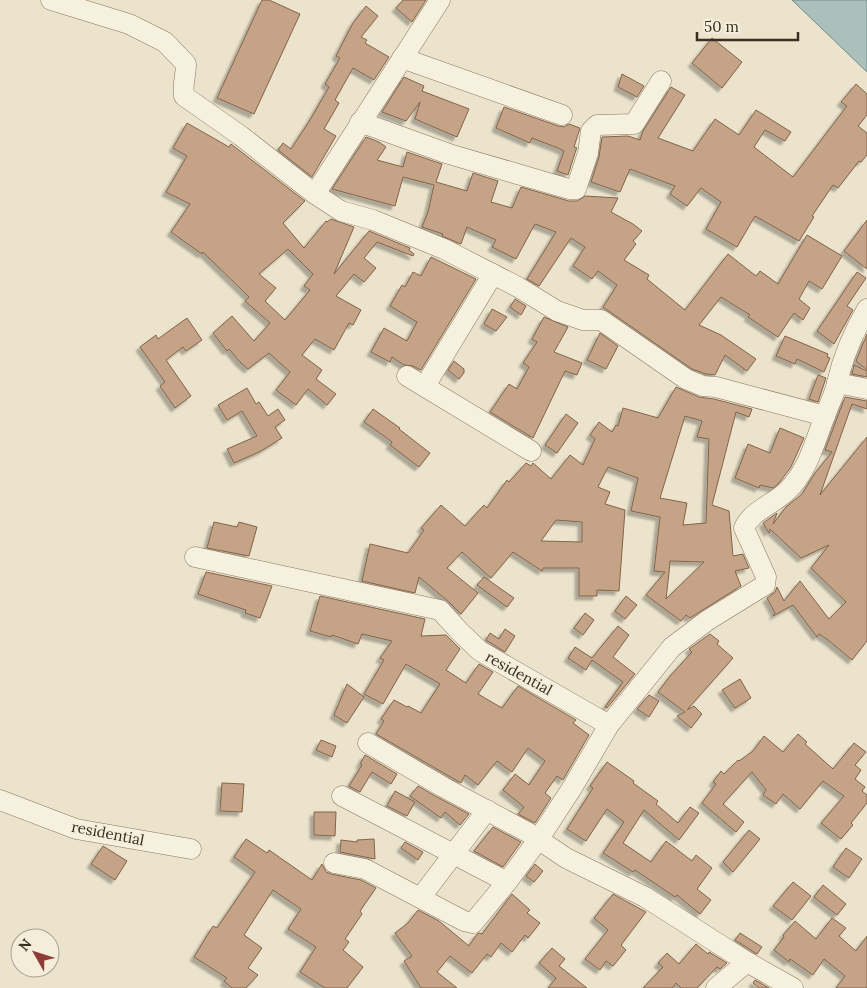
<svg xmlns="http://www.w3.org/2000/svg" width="867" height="988" viewBox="0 0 867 988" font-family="Lora,serif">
	<defs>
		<filter id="shadow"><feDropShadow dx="-4" dy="4" stdDeviation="1" flood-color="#0004"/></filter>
	</defs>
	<rect width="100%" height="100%" fill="#ebe3cc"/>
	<polygon fill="#abc0bb" stroke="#728e89" points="792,0 867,0 867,72"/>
	<g fill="#c5a386" stroke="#836349" fill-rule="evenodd" filter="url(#shadow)">
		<polygon points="262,0 269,0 300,14 254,114 217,98"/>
		<polygon points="403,0 426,0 412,22 396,8"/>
		<polygon points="366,6 378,16 361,37 367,40 365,43 389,57 374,80 353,68 335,100 339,103 324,129 336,136 312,177 278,150 283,143 291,149 310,120 329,87 325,84 340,58 336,56 353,23"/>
		<polygon points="712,38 742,62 722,88 692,63"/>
		<polygon points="622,74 644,86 637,97 618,87"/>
		<polygon points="404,77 424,86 422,91 469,109 457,137 415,119 420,102 406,121 382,112"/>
		<polygon points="856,84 867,94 867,115 858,126 867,133 867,155 861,162 859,161 838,188 833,185 812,216 814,217 799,241 755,216 737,247 706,229 721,202 701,188 687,206 670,194 675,186 630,169 620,192 591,182 599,157 602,137 628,136 640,140 643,131 671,87 685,95 658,138 693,151 715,119 739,135 756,110 791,132 785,141 765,130 754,147 793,177 847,106 841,102"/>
		<polygon points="504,107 558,126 564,127 569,124 580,128 574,147 577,148 576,150 568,175 557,171 564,151 558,148 532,138 530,143 496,128"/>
		<path d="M187,123L229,147L231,144L305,201L283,223L304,248L326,221L327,222L331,219L354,227L334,274L369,231L410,248L409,250L414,254L413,256L377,242L364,258L376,268L364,282L354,274L336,296L361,310L353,325L349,323L334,350L315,339L302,355L322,370L316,379L336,394L327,405L308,389L296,405L276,390L290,372L269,353L248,369L240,362L229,349L227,351L213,333L232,316L254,341L270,323L245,301L249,297L203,252L202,254L171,232L190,204L166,192L187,156L173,148ZM288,249L313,274L304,286L310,290L285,320L265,301L276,288L259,274Z"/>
		<polygon points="366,137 379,142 386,147 377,160 403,167 407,152 442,164 436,182 467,191 473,173 498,181 491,202 512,208 521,187 569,201 577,201 585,196 618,198 611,212 633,224 642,231 633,241 636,244 624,260 649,275 647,279 685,310 728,254 756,276 760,271 778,284 807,235 842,256 822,289 809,281 799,299 810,308 803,320 794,313 778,337 748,317 750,315 721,297 699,325 721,335 756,359 747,371 725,355 715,375 706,374 692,369 603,307 617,285 598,271 592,279 573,266 585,247 571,238 539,286 527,279 556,232 535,224 516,259 492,247 496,240 467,227 461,244 442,236 443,234 422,227 428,212 434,185 403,177 395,206 332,189"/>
		<polygon points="867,220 867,269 844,251"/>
		<polygon points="431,257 476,279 421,370 413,366 404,365 392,357 390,362 371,352 384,328 407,341 417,322 390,306 402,285 405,287 413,272 421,276"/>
		<polygon points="857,272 866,278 847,306 853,310 834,344 817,331"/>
		<polygon points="515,299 526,306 521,315 510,307"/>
		<polygon points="492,309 507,317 496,331 484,324"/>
		<polygon points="544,317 568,327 554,352 582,363 577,375 565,371 533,438 490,412 509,384 517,389 529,367 523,363 537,342 532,339"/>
		<polygon points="187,318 202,340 186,351 183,347 166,360 191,396 175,408 160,386 165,382 140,347 156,335 158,339"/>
		<polygon points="600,333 618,346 606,369 587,360"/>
		<polygon points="867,334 867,370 856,361"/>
		<polygon points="785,336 828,354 827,357 830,358 824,372 797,359 795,364 776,356"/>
		<polygon points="454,361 464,369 464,373 459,379 448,370"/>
		<polygon points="854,365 867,371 867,377 852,374"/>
		<polygon points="818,375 826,378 818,402 809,399"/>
		<path d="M676,387L699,397L714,399L752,409L749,417L736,412L712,505L729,511L733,556L743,554L749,568L735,571L741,586L690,618L686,615L681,621L646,595L665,572L654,571L660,517L631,511L638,478L608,467L598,487L610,492L605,504L625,510L619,591L597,590V596H579V568H543L542,571L513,552L491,578L462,552L447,568L478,593L461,614L449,602L419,577L415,593L362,581L370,544L408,553L424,530L421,528L441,505L465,526L484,505L487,508L507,480L509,482L526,463L531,466L533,463L551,479L570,455L583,465L595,439L590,435L599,422L612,432L616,425L618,426L623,408L658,418ZM685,416L702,421L697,437L709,439L706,523L683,525L687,503L660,498ZM556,520L582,522V542L541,541ZM670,561L704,562L666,599L669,573Z"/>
		<polygon points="247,388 256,404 259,402 268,416 278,409 285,420 275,427 282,438 261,451 234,463 227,449 257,436 242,411 227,420 218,405"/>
		<polygon points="845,397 867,401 867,409 852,404 820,495 867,437 867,641 852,660 828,640 819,634 817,637 793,605 773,616 775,613 767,598 775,592 777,587 784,601 800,581 829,619 846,602 811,568 829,545 801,558 770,529 769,533 763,523 777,513 773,524 786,507 802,494 815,473 832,452 825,450"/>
		<polygon points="373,409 400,428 399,429 430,453 419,467 390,445 392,442 384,436 364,422"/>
		<polygon points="566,414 578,423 557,453 545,445"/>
		<polygon points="780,428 804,438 791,467 779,483 773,488 760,485 759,488 735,478 748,444 770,453"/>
		<polygon points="214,522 237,527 239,522 257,527 249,556 207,548"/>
		<polygon points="206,572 272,586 260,618 245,613 246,610 198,594"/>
		<polygon points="484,577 514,598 507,607 477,585"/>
		<polygon points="320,596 425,619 421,636 446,635 460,649 446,670 466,683 479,664 493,672 478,694 502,708 518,686 576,720 573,723 589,735 563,780 557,776 545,793 551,798 535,823 518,814 524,807 503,790 515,774 529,785 545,761 528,748 512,772 497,761 478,785 465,775 461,783 376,734 384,721 381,719 394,700 407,707 408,706 421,713 440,684 406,664 383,704 364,694 384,660 380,658 392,641 362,634 358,644 332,635 331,637 310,631"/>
		<polygon points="626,596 637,605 625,619 615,611"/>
		<polygon points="585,613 594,620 583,635 574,628"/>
		<polygon points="618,626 629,635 613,657 635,674 607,708 605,707 623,682 592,660 586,670 568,658 575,647 592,658"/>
		<polygon points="505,629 515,636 505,652 486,640 490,633 499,639"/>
		<polygon points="710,634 719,641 717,644 733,658 687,710 694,706 702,714 691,728 677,716 685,712 658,692 671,675 692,652 689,649"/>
		<polygon points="740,679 751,698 735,708 722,690"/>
		<polygon points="347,684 364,697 347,723 334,715"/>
		<polygon points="649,695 659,701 649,717 637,709"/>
		<polygon points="798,734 807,742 805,744 833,769 854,743 866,752 855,765 861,770 855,779 865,787 862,791 867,795 867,803 851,823 853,825 841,839 821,823 844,796 823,781 800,809 783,794 776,804 763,795 766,790 752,772 723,804 744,822 736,832 702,803 716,784 713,782 721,771 724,774 738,760 739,761 753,751 764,736 783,752"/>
		<polygon points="321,740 336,746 332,757 316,750"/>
		<polygon points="365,755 397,774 391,784 372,772 360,792 349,786 362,765 360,764"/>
		<polygon points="607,762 634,781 633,783 658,801 656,804 678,823 690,807 699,813 679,840 644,810 623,843 651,862 666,841 692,861 696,855 712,868 697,889 711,900 700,914 677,895 675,897 635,870 633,872 603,853 624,822 607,809 586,841 567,829 593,788 590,786"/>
		<polygon points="222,783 244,784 242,812 220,811"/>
		<polygon points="418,786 437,797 469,814 460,825 445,812 441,818 410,796"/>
		<polygon points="395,791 415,802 407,816 387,806"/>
		<polygon points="314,812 336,812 335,836 314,835"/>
		<polygon points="493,827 521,842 503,867 474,851"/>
		<polygon points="749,830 760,839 733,872 723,862"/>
		<polygon points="246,839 267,853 269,850 312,880 322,864 326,872 331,874 361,880 376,888 360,911 362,914 345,939 349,942 343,950 363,967 347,988 325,988 300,972 316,947 288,929 301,909 273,890 244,935 262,948 248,968 258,975 246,988 232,988 224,981 227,978 194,957 213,926 217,928 255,872 234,857"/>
		<polygon points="374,839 375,859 340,852 341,840 357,842 357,840"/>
		<polygon points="405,842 423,852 418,860 401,848"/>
		<polygon points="103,846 127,861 115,880 91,864"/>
		<polygon points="846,848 862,859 849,878 833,867"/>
		<polygon points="535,864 543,871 534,882 526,876"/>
		<polygon points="793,882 811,896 792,920 773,906"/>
		<polygon points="823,885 846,904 837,915 814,897"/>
		<polygon points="512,894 530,910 527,913 540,923 528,938 525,935 512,952 501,943 491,957 487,954 472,973 450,956 437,972 457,988 421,988 404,961 412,956 395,933 408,923 418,910 439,921 469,946 477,934 479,933 482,934"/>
		<polygon points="613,894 646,912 621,945 626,950 613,966 606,961 600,970 585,959 608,930 594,918"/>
		<polygon points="832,918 846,928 839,936 856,951 867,936 867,988 836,988 845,976 824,959 813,975 790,959 789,962 774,950 784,937 783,935 795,921 816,939"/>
		<polygon points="740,933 762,947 757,954 735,940"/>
		<polygon points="696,944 708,954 709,952 727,963 720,969 717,967 697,988 681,988 676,983 672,988 643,988 663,967 658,963 667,953 679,964"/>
		<polygon points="552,948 565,959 559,966 587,988 548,988 556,978 539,963"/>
		<polygon points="755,980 769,988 759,988 753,983"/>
	</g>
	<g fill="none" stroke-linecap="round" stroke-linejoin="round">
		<g stroke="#867761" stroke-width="21">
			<g id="minor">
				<path d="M51,0L129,24L165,42L186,64C186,75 182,85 184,96L241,136L315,194"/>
				<polyline points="440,0 315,194 341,211 373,220 444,249 518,287 557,311 583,320 601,320 686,379 703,386 716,387 825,416"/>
				<polyline points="402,58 562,115"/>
				<polyline points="360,122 449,154 569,189 576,189 588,153 591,131 597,125 634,124 661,81"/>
				<polyline points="407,376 531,451"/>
				<path d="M837,383C843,356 853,333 867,309"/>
				<polyline points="425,386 493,274"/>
				<polyline points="195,557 440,610 459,631 480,651 609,725"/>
				<polyline points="368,743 443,787 529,833 566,858 645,897 747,962 793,988"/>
				<polyline points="342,796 507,882"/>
				<polyline points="0,800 76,829 191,849"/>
				<path d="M334,863L365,869L464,921L473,923L507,882L538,840L572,788L609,725L672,647L708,620L765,585L766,577L744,528C752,510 774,504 787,491C809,469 814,443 825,416C829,404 834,396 837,383L867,389"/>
				<polyline points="421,897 487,810"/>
				<polyline points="716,988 747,962"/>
			</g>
		</g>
		<use href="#minor" stroke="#f6f0de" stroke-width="20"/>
	</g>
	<g text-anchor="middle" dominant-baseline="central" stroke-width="4" stroke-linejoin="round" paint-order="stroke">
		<g font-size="15" fill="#392f23" stroke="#f3edda">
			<text transform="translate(519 673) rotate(29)">residential</text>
			<text transform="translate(108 833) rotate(11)">residential</text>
		</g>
	</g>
	<g transform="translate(35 953) rotate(309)"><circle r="24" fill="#f3edda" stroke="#a9a191"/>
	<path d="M0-4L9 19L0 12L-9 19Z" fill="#8f3c37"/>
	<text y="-8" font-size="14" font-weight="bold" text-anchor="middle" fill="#392f23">N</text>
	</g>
	<path d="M697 32v8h101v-8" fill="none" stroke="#392f23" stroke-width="2.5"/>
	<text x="704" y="32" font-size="15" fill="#392f23" stroke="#f3edda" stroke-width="4" paint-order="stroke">50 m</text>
</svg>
